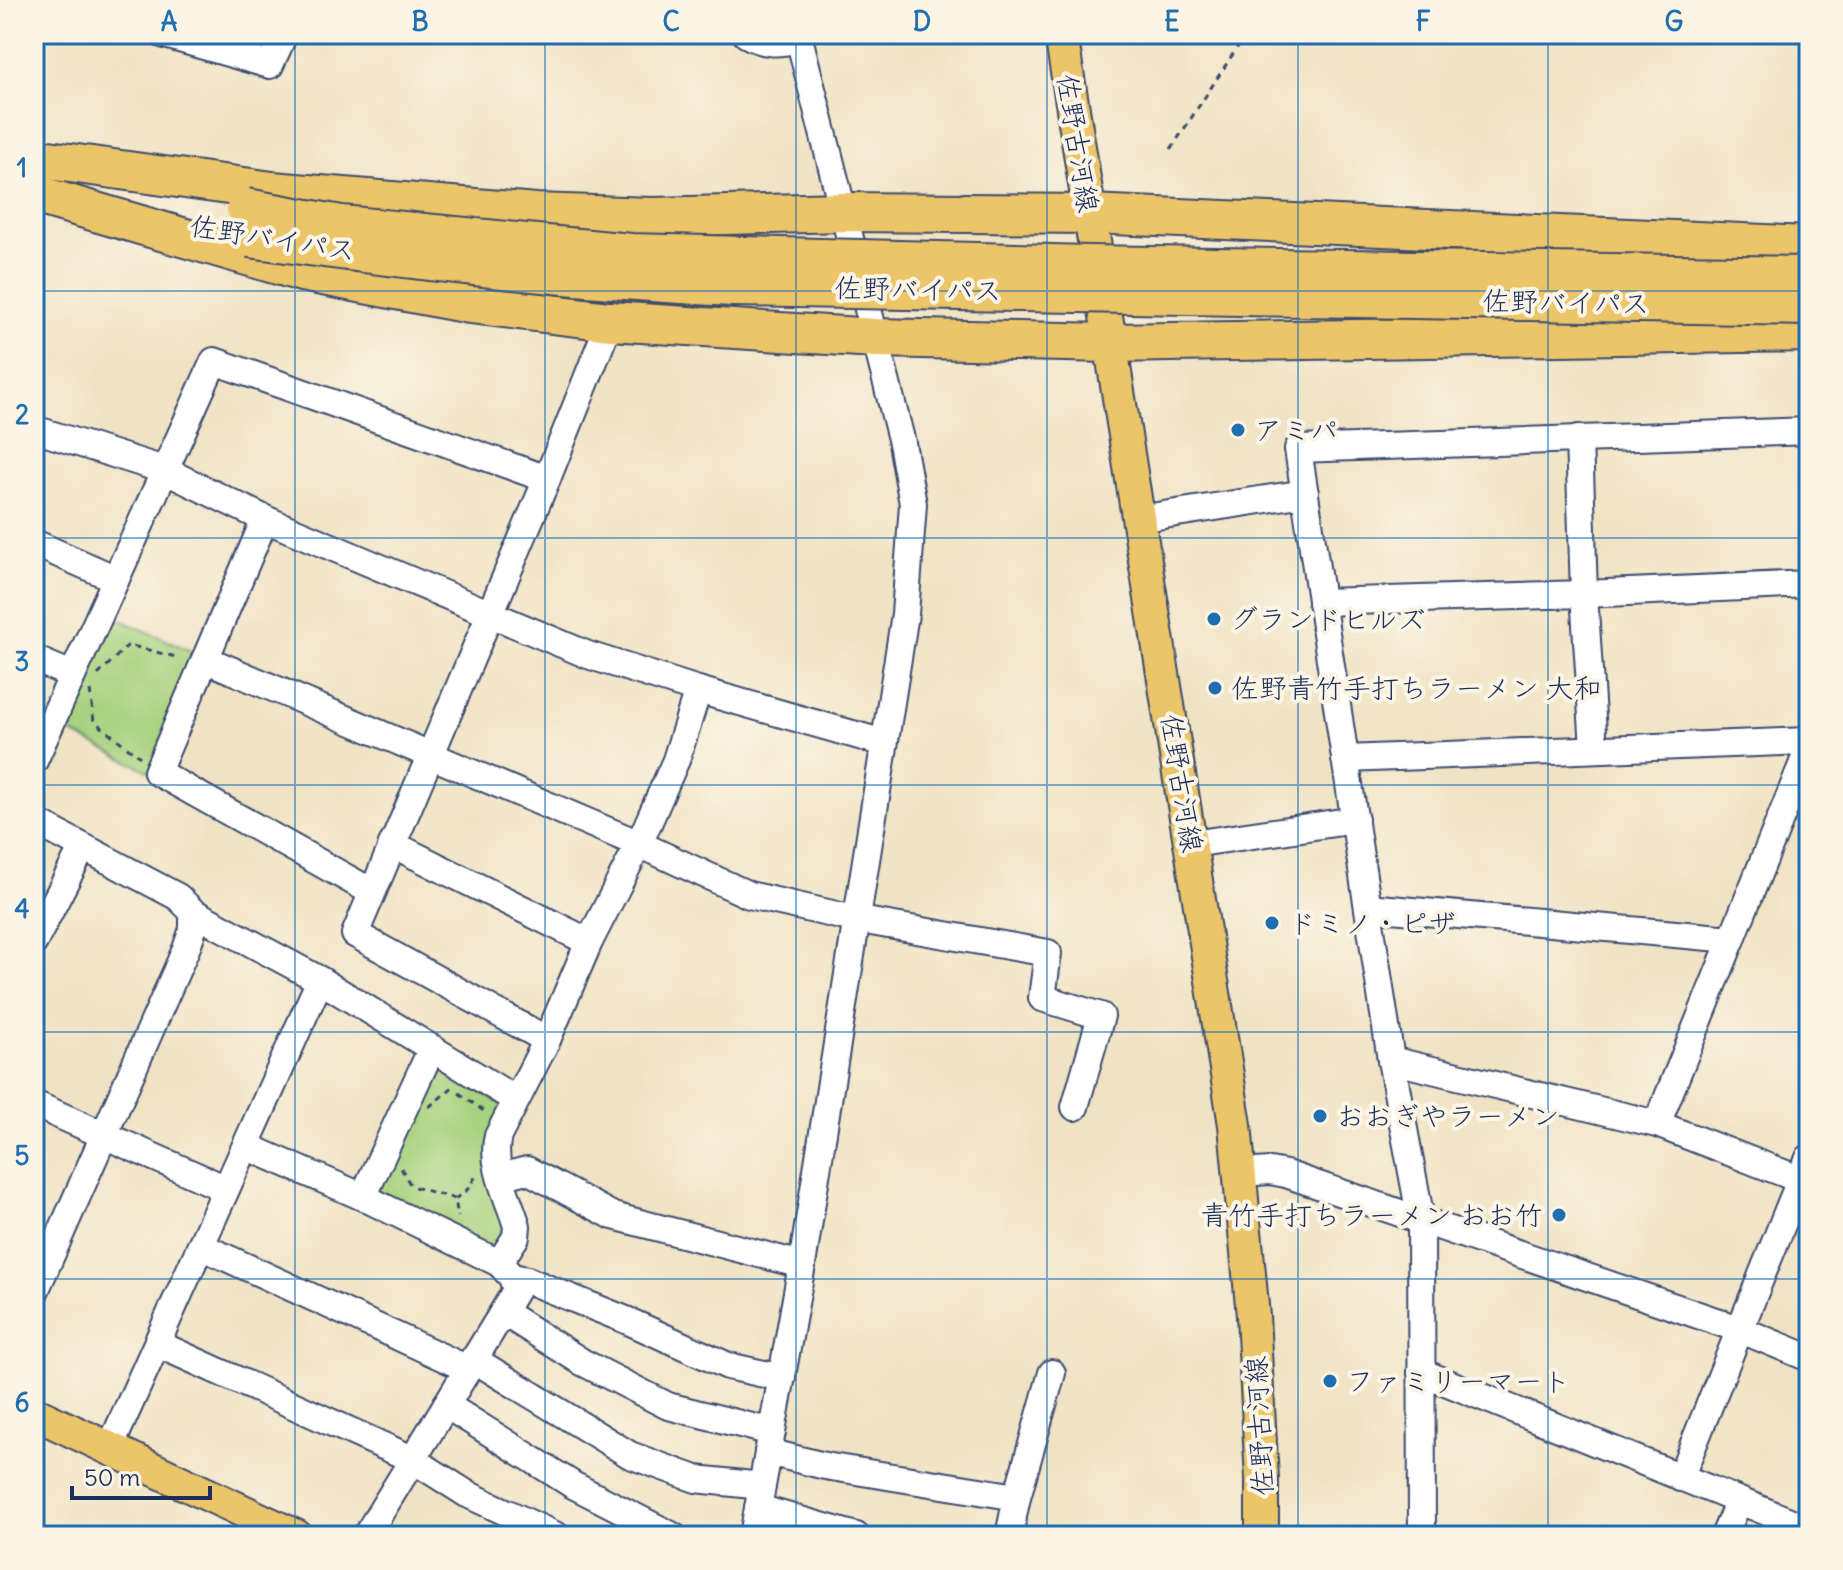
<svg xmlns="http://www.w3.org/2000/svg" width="1843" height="1570" viewBox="0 0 1843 1570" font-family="Delius,'Klee One',sans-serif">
	<rect width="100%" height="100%" fill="#fcf5e5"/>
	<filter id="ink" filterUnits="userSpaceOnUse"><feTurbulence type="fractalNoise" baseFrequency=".0125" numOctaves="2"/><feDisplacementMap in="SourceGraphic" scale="16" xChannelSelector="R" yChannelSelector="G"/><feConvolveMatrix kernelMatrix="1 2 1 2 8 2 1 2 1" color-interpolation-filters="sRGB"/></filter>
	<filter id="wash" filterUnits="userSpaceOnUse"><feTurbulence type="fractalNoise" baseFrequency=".006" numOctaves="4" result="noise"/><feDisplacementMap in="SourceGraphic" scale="32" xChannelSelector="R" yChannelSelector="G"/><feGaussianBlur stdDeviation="1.8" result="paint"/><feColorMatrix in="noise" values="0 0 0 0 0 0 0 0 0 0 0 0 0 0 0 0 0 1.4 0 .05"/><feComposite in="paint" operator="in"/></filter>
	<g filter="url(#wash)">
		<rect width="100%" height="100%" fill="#f0e3c4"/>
		<g fill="#a7d27f" stroke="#61806e" stroke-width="2">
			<polygon points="116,618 198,654 150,772 63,729"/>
			<polygon points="434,1062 502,1105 503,1222 496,1254 376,1193"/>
		</g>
	</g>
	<g filter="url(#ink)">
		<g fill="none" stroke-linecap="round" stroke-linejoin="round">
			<g stroke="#3b4a6d" stroke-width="30">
				<g id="minor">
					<polyline points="162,34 270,65 284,34"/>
					<path d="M746,34C765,45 779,44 799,39"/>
					<polyline points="34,429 164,470 265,519 588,655 698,690 884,743"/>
					<polyline points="1579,438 1584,594 1594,748"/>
					<polyline points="265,519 157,772 372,892"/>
					<polyline points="1138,519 1305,493"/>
					<polyline points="34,543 116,579"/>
					<polyline points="1321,602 1584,594 1809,584"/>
					<polyline points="34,659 72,675"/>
					<polyline points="205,659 639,844 749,895 854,919 1048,953 1042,998 1101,1016 1075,1107"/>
					<polyline points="1345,759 1809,741"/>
					<polyline points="34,761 214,361 547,479"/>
					<polyline points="34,821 178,897 193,912 193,929 186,949 34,1294"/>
					<polyline points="392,844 589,942"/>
					<polyline points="1192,844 1355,820"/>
					<polyline points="1368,907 1732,939"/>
					<polyline points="193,912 320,980 516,1100"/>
					<polyline points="34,942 82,849"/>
					<polyline points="547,1040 355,934 547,479 610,321"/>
					<polyline points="1391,1060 1657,1124 1809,1183"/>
					<polyline points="34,1104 226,1189"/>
					<polyline points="1657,1124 1809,748"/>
					<polyline points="246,1146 363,1197 499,1263 512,1277 516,1290 503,1312 366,1536"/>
					<polyline points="1242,1173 1270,1171 1286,1174 1739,1329 1809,1358"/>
					<polyline points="501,1177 527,1170 613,1216 802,1265"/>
					<polyline points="363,1197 432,1048"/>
					<polyline points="201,1246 468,1369"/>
					<path d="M499,1263L516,1237L517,1226C509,1199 490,1165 498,1136L547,1040L589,942L639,844L676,760L698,690"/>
					<polyline points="512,1277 527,1280 626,1320 728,1366 782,1378"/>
					<polyline points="503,1312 582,1362 668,1406 772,1432"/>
					<polyline points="158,1344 412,1459 467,1494 557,1536"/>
					<polyline points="473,1359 630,1455 696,1479 762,1486"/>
					<polyline points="1421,1372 1809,1529"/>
					<polyline points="446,1405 573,1485 673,1536"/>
					<polyline points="109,1450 320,980"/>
					<polyline points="768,1452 825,1466 1017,1497"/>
					<polyline points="1680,1478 1809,1158"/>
					<polyline points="758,1508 856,1536"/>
					<polyline points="753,1536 802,1265 905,614 913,504 902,443 798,34"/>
					<polyline points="1009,1536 1017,1497 1052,1373"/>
					<polyline points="1422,1536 1421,1220 1391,1060 1298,449 1809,431"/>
					<polyline points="1724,1536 1739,1501"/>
				</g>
			</g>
			<g stroke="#3b4a6d" stroke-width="36">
				<g id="major">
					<polyline points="1061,34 1235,1125 1253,1316 1262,1479 1262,1536"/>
					<polyline points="34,1413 296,1536"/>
				</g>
			</g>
			<g stroke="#3b4a6d" stroke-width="42">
				<g id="highway">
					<polyline points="34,158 272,191 536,213 652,217 844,212 1090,214 1809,246"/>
					<polyline points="34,194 302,272 470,304 610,321 875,338 1110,343 1809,332"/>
				</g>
			</g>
			<g stroke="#3b4a6d" stroke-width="3" stroke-dasharray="6 6" stroke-linecap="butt">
				<polyline points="1171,149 1246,34"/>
				<polyline points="98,675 128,645 180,658"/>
				<polyline points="90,691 94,721 140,757"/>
				<polyline points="459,1093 485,1112"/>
				<polyline points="429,1107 454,1086"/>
				<polyline points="401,1168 411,1186 455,1199 458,1217"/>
				<polyline points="455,1199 467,1190 476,1176"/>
			</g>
			<use href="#minor" stroke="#fff" stroke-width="26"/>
			<use href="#major" stroke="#edc569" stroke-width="32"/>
			<use href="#highway" stroke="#edc569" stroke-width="38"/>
			<g stroke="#3b4a6d" stroke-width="42" stroke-linecap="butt">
				<g id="highway-bridge">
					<polyline points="246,208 341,225 631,253 1089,265 1809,276"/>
					<path d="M249,238C410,260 570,279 733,287L1809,306"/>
				</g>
			</g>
			<use href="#highway-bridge" stroke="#edc569" stroke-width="38"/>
		</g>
	</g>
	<path fill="none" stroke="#1f6fb2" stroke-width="2" stroke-opacity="0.55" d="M295,34V1536M545,34V1536M796,34V1536M1047,34V1536M1298,34V1536M1548,34V1536M34,291H1809M34,538H1809M34,785H1809M34,1032H1809M34,1279H1809"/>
	<g fill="#1f6fb2" stroke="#fcf5e5" stroke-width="3">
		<circle cx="1238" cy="430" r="8"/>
		<circle cx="1214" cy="619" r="8"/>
		<circle cx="1215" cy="688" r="8"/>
		<circle cx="1272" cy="923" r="8"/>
		<circle cx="1320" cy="1116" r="8"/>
		<circle cx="1559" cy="1215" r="8"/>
		<circle cx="1330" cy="1381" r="8"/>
	</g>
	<g text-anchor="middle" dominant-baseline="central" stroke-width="8" stroke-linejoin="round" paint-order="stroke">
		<g font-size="28" fill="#1b2f5e" stroke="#fcf5e5">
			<text transform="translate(1078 143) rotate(81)">佐野古河線</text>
			<text transform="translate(273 238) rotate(9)">佐野バイパス</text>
			<text transform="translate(918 289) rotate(1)">佐野バイパス</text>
			<text transform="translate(1566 302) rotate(1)">佐野バイパス</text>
			<text transform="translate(1182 783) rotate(81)">佐野古河線</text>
			<text transform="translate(1259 1426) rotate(-93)">佐野古河線</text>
		</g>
		<g font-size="28" fill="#1b2f5e" stroke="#fcf5e5" text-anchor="start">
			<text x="1254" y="430">アミパ</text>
			<text x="1230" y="619">グランドヒルズ</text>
			<text x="1231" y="688">佐野青竹手打ちラーメン 大和</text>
			<text x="1288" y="923">ドミノ・ピザ</text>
			<text x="1336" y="1116">おおぎやラーメン</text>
			<text x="1543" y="1215" text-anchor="end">青竹手打ちラーメン おお竹</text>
			<text x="1346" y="1381">ファミリーマート</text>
		</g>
	</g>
	<rect width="1843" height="1570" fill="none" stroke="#fcf5e5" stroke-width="88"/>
	<path d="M72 1486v12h138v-12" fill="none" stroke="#1b2f5e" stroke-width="4"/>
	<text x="84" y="1486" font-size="24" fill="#1b2f5e" stroke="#fcf5e5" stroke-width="6" paint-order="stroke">50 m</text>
	<rect x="44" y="44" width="1755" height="1482" fill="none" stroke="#1f6fb2" stroke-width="3"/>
	<g font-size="26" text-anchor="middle" font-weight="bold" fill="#1f6fb2">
		<text x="169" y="31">A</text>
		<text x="420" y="31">B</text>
		<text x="671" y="31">C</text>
		<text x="922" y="31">D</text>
		<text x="1172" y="31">E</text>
		<text x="1423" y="31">F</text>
		<text x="1674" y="31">G</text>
		<text x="22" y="177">1</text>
		<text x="22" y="424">2</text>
		<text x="22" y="671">3</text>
		<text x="22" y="918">4</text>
		<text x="22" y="1165">5</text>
		<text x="22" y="1412">6</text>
	</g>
</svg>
